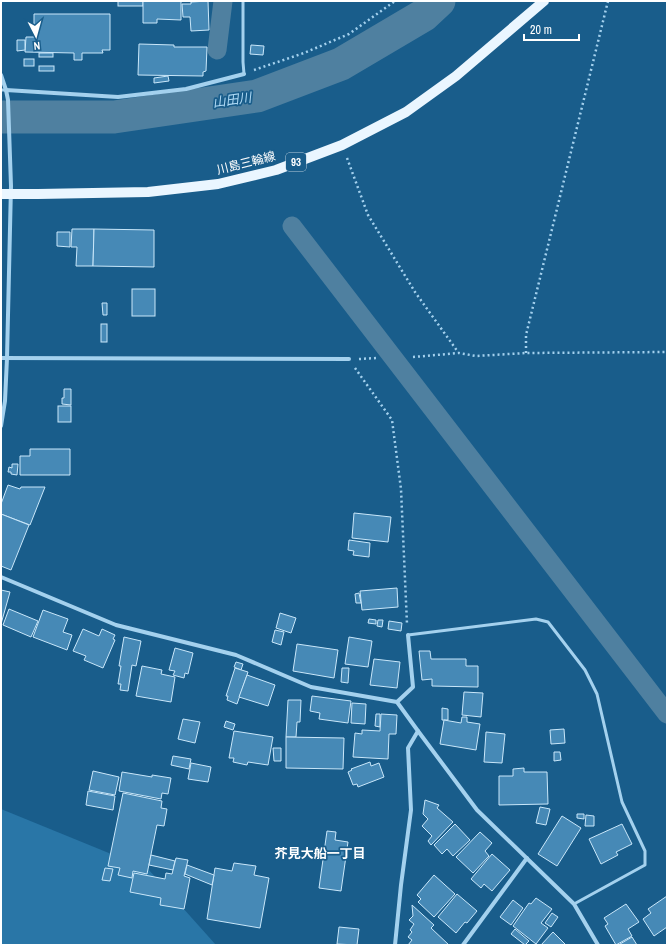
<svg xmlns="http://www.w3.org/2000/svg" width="668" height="946" viewBox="0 0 668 946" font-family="'Archivo Narrow','Noto Sans JP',sans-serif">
	<rect width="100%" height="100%" fill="#195d8b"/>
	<polygon fill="#2976a7" points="1,809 148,869 216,945 1,945"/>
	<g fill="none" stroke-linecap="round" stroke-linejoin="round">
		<g stroke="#4f80a0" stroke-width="19">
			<polyline points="217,50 223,1"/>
			<polyline points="292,226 667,714"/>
		</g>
		<polyline stroke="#4f80a0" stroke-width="33" points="1,117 114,117 257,96 341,64 424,15 439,1"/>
	</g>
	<g fill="#4689b6" stroke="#c9e7fa">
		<rect x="118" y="1" width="25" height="5"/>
		<polygon points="143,1 181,1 181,20 157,19 157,23 143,23"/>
		<polygon points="208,1 209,30 191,31 190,17 183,17 182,4 191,4 191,2"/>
		<polygon points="34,14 110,14 110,50 102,50 103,53 82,53 82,60 74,60 74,53 25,52 26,37 34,37"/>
		<polygon points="17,40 25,40 25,50 17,51"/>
		<polygon points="139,44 174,45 174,47 207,47 206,71 203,72 203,76 138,75"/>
		<polygon points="251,45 264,46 263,55 250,54"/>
		<rect x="39" y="53" width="14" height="4"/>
		<rect x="24" y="59" width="10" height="7"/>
		<rect x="39" y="66" width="15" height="5"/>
		<polygon points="168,76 169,81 154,83 154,78"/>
		<polygon points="72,229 94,229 93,266 76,266 77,247 71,247"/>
		<polygon points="94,229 154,230 154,267 93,266"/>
		<polygon points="57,232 70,232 70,247 57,246"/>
		<rect x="132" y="289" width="23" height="27"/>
		<polygon points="102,303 107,303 107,315 103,315"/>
		<rect x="101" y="324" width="6" height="18"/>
		<polygon points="64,389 71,389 71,405 62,404 62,398 64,398"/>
		<rect x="58" y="406" width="13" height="16"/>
		<polygon points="30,449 70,449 70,475 20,475 20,456 30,456"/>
		<polygon points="12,464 18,464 17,475 11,474 11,472 8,472 9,467 12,468"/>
		<polygon points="8,485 20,489 21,487 45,487 30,525 1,514 1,504"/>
		<polygon points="354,513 391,517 388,542 352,538"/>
		<polygon points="1,514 29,525 11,570 1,566"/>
		<polygon points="349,540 370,543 369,557 353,555 354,551 348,550"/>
		<polygon points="397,588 398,607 362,610 360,591"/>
		<polygon points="1,590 10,592 1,624"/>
		<polygon points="359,593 361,603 356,603 355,594"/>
		<polygon points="9,609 38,621 31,637 3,625"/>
		<polygon points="43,610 68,619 63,632 72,635 67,650 33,637"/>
		<polygon points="280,613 296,618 291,633 276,628"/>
		<polygon points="369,619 376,620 376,624 368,623"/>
		<polygon points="378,620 383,620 382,627 377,626"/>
		<polygon points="389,621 402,623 401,631 388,629"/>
		<polygon points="83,629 99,636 102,629 115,635 113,639 115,640 103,668 84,660 86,656 73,651"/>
		<polygon points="275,630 284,632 281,645 272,642"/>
		<polygon points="124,637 141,641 136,666 132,665 128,691 120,690 121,684 118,684 121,666 119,666"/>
		<polygon points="349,637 372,641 368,667 345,664"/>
		<polygon points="297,644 338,650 334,678 293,671"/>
		<polygon points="175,648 193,653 188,674 185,673 184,678 173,675 175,671 169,670"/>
		<polygon points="419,651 430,651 431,659 466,659 466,666 478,666 478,687 432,686 432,679 422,680"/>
		<polygon points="374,659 400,662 397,688 370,685"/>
		<polygon points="236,662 243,664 241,670 234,667"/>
		<polygon points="142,666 162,670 161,674 175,677 171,702 136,696"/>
		<polygon points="235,668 248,672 237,704 227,700 228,696 226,696"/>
		<polygon points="342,668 349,668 348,683 341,682"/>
		<polygon points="247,675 275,685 268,706 239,697"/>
		<polygon points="464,692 483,693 481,717 462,715"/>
		<polygon points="312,696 351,701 348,723 319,719 320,713 310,711"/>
		<polygon points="288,700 301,700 300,722 297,722 296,737 286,737"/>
		<polygon points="352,703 366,704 365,724 351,723"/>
		<polygon points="442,708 448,709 448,720 442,720"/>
		<polygon points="376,714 380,714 380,727 375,726"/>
		<polygon points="381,714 397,715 396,734 389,734 388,759 353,757 355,733 362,734 362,730 380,731"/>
		<polygon points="462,717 467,717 467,722 480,724 476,750 440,744 444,720 461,723"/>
		<polygon points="183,719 200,722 195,743 178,739"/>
		<polygon points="226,721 235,724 233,730 224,727"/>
		<polygon points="564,729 565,743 551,744 550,730"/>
		<polygon points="234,731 273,737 268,765 248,762 247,765 233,762 234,758 229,758"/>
		<polygon points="486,732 505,734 502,763 484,762"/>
		<polygon points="286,737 344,738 343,769 286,768"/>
		<polygon points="273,748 281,748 281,761 274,761"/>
		<polygon points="554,752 560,752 561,760 554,761"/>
		<polygon points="173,756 191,759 189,769 171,765"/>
		<polygon points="370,762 371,766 379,763 384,777 358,787 357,784 353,785 348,772 352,770 351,769"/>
		<polygon points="191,763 211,767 208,782 188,779"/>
		<polygon points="524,768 524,772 547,772 548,804 499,805 499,776 513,776 513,769"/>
		<polygon points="93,771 119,777 115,795 89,790"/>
		<polygon points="122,772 152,777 152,775 171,778 168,794 162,793 161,799 119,791"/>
		<polygon points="88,791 115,796 113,810 86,805"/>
		<polygon points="123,793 162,801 161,808 167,809 164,826 157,825 147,874 133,871 132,878 118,875 120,868 108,866"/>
		<polygon points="425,800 439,805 437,808 453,822 431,845 428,841 432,836 422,826 428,819 423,814"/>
		<polygon points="540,807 550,809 546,825 536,823"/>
		<polygon points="577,814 584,814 584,819 577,818"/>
		<polygon points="586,815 594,816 594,826 585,826"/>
		<polygon points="562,816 581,828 557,866 538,854"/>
		<polygon points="455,824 470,840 453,856 447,849 442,854 434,845"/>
		<polygon points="622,824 632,844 616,852 618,855 601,864 589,839"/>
		<polygon points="327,831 336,832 335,840 348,842 341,891 319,888"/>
		<polygon points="480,832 492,843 485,851 489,856 473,873 456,857"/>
		<polygon points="492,854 510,870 492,891 484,884 481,888 471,879"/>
		<polygon points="151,855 175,861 173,870 149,865"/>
		<polygon points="176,858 188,860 184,876 190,878 184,909 160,905 161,898 130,892 134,873 165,879 166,873 172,874"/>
		<polygon points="234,863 256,866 254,875 269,878 260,928 207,919 215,868 232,871"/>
		<polygon points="187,865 214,875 212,885 185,874"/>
		<polygon points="105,868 113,869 110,881 102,880"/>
		<polygon points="434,875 455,894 434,917 418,902 421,899 417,895"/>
		<polygon points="457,894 477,911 467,923 465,922 456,933 438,917"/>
		<polygon points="667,896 667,927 654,936 643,919 651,913 648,909"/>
		<polygon points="536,898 552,909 541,923 548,928 536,944 513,926 529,903 531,904"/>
		<polygon points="513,900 523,908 511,925 500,917"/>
		<polygon points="626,904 639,922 628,929 632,936 616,945 605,926 608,924 604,918"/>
		<polygon points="412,905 434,925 431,928 449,945 408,945 412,940 408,937 412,932 410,930 414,924 409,920 413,916"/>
		<polygon points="552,913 558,917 551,927 545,923"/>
		<polygon points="339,927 359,929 357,945 337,944"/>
		<polygon points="515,929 529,941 525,945 511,934"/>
		<polygon points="553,932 566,945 541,945"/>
		<polygon points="632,937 637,945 621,945 620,944"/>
	</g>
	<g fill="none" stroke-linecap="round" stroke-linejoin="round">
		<g stroke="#a4d1ee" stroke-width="2.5" stroke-dasharray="2 3" stroke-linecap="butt">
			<polyline points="254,70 304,53 349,34 395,1"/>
			<polyline points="347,158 368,215 415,292 458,352"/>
			<polyline points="526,353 526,335 608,1"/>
			<polyline points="413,357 459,353 476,356 526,353 667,352"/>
			<polyline points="359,359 377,358"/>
			<polyline points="355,368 392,420 401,489 407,624"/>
		</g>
		<g stroke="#a4d1ee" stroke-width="3">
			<polyline points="243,1 243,62 244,74"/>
			<polyline points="1,90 6,90"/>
			<polyline points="408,635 536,619 548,622 585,670 597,694 622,802 645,851 645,865 574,904"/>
		</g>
		<g stroke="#a4d1ee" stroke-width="4">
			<polyline points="1,75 6,90"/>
			<polyline points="1,358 349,359"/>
			<polyline points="1,426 5,401 7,358 11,186 8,100 6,90 118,97 186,89 244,74"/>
			<polyline points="1,577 116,625 236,655 311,687 397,702 418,731 477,810 574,904 598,945"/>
			<polyline points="397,702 413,687 408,635"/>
			<polyline points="395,945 401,885 411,810 408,748 418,731"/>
			<polyline points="463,945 527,858"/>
		</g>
		<polyline stroke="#eaf6ff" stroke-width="10" points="1,194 38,194 148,192 218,184 276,170 342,145 406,112 456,76 544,1"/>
	</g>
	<g text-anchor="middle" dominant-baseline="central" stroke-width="3.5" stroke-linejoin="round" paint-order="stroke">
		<rect fill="#195d8b" stroke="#bacedc" stroke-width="1" x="286" y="153" width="20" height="18" rx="3"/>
		<g font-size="11" font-weight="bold" fill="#fff">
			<text x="296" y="162">93</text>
		</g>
		<g font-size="12" fill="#fff" stroke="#195d8b">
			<text transform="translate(246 163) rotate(-14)">川島三輪線</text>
		</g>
		<g font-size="13" font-style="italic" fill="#afdaf5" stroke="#195d8b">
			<text transform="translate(232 100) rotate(-8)">山田川</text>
		</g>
		<g font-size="13" font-weight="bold" fill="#fff" stroke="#195d8b">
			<text x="320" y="853">芥見大船一丁目</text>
		</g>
	</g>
	<rect width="668" height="946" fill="none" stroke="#ffffff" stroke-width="4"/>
	<g transform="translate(36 36) rotate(174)" stroke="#195d8b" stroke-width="3" paint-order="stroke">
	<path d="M0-3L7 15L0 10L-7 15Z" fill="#ffffff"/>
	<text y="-6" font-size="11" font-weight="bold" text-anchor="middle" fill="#ffffff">N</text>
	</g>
	<path d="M524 34v6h55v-6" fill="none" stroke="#ffffff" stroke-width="2"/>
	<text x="530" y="34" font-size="12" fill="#ffffff" stroke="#195d8b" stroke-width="3" paint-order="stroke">20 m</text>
</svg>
